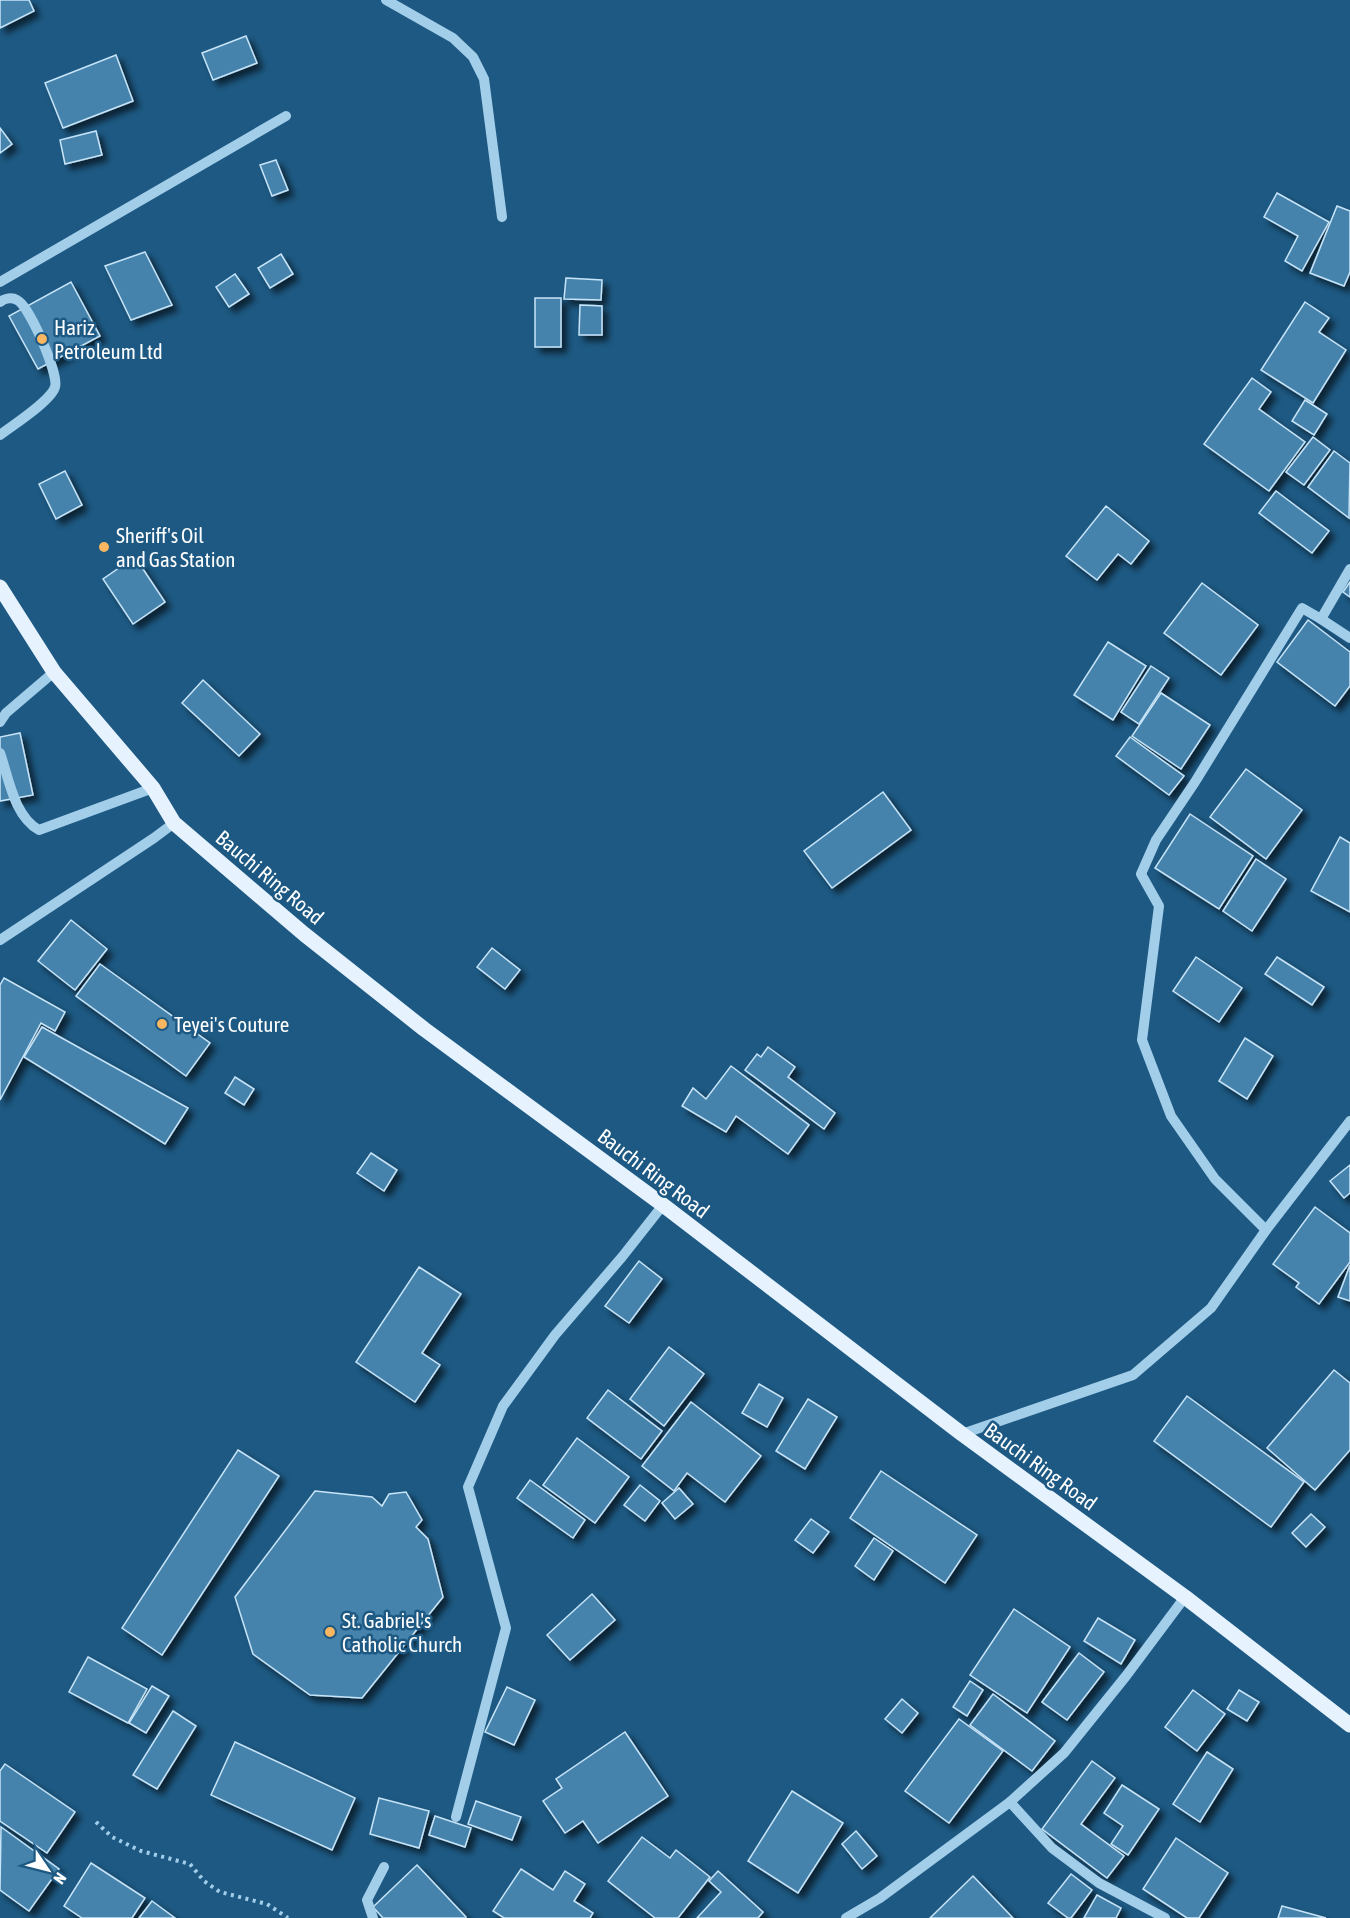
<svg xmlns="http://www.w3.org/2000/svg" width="1350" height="1918" viewBox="0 0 1350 1918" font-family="'Asap Condensed',sans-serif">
	<defs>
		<filter id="shadow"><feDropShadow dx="5.5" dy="5.5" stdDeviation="3" flood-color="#0009"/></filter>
	</defs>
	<rect width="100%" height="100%" fill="#1d5983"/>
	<g fill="#4583ac" stroke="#c7e4f8" stroke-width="1.5" filter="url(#shadow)">
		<polygon points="0,0 29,0 34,11 0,28"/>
		<polygon points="246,36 257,63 213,80 202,53"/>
		<polygon points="116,55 133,101 63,128 45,83"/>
		<polygon points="0,128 12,144 0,153"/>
		<polygon points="96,131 102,155 65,164 60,140"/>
		<polygon points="276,160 288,190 272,196 260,165"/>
		<polygon points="1277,193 1329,222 1302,271 1285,261 1298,236 1264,217"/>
		<polygon points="1337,206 1350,211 1350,272 1344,286 1310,273"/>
		<polygon points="145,252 172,305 131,320 105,266"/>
		<polygon points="281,254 293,274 270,288 258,268"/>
		<polygon points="235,274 249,294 229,307 216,287"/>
		<polygon points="566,278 602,280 601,300 564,299"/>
		<polygon points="71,282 100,336 38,369 9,316"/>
		<rect x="535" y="298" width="26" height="49"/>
		<polygon points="1305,302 1329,318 1319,332 1346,350 1313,403 1261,370"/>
		<polygon points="580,305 602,306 602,335 579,335"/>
		<polygon points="1252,378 1271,392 1259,409 1305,442 1269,491 1204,444"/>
		<polygon points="1305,400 1327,414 1314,435 1292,421"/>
		<polygon points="1313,437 1330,450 1304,485 1286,472"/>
		<polygon points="1334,451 1350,463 1349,518 1308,487"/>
		<polygon points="65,471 82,505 56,519 39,484"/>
		<polygon points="1276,491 1329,531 1312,553 1259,513"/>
		<polygon points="1106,506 1149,541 1131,564 1118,554 1097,580 1066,556"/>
		<polygon points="135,557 165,602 133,624 103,579"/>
		<polygon points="1350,582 1350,597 1343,592"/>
		<polygon points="1202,583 1258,625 1221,675 1164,633"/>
		<polygon points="1308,620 1350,652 1350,686 1335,706 1277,662"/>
		<polygon points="1108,642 1146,666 1113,720 1074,695"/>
		<polygon points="1151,666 1169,678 1139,724 1121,712"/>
		<polygon points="203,680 260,734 239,756 182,703"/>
		<polygon points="1161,693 1210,725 1181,769 1132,736"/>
		<polygon points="20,733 33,795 0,801 0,737"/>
		<polygon points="1130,737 1184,776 1169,795 1116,756"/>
		<polygon points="1246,769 1302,810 1266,859 1210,817"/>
		<polygon points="883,792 911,830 832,888 804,851"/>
		<polygon points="1190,814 1253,856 1219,909 1155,868"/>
		<polygon points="1340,837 1350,843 1350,912 1311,891"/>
		<polygon points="1256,859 1286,879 1252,931 1223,911"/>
		<polygon points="71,920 107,949 75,990 38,961"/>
		<polygon points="492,948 520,970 505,989 477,967"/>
		<polygon points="1196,957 1242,988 1219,1022 1173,991"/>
		<polygon points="1277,957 1324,987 1312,1005 1265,974"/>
		<polygon points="100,964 210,1043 186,1076 76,996"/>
		<polygon points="4,978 65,1012 55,1031 41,1023 0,1100 0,985"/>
		<polygon points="42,1027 188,1108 165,1144 24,1057"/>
		<polygon points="1245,1038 1273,1056 1247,1099 1219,1081"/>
		<polygon points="768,1047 795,1067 788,1077 835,1113 824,1129 745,1070 757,1054 761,1057"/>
		<polygon points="731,1066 809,1125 788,1154 736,1116 726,1132 682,1106 693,1088 706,1099"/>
		<polygon points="235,1077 254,1089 244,1105 225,1093"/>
		<polygon points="371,1153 397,1170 384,1191 357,1173"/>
		<polygon points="1350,1165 1350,1193 1344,1198 1330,1181"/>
		<polygon points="1315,1207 1350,1233 1350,1262 1319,1304 1296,1287 1299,1283 1273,1264"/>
		<polygon points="639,1261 662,1279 629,1323 605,1306"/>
		<polygon points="1350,1265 1350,1301 1338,1297"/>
		<polygon points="419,1267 461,1294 422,1353 440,1365 415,1402 356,1362"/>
		<polygon points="669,1347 704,1374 664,1426 630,1399"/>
		<polygon points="1334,1370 1350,1383 1350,1450 1315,1490 1267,1448"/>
		<polygon points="759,1384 783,1398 767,1427 742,1413"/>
		<polygon points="608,1390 662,1431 641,1459 587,1418"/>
		<polygon points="1187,1396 1304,1482 1271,1527 1154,1441"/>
		<polygon points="808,1399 837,1417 805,1469 776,1451"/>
		<polygon points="691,1402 761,1456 725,1502 687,1473 674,1491 642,1466"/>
		<polygon points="577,1438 629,1477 595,1523 543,1485"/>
		<polygon points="238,1450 279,1476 162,1655 122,1628"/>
		<polygon points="881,1471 977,1535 945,1583 850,1518"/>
		<polygon points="530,1480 585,1520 573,1538 517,1498"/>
		<polygon points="640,1485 660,1501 645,1521 624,1505"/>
		<polygon points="679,1488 693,1504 675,1519 662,1503"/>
		<polygon points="315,1491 372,1497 382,1506 389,1494 406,1492 422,1520 416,1527 428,1539 443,1597 362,1698 310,1695 253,1654 235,1597"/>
		<polygon points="1311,1514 1325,1527 1306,1547 1292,1533"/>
		<polygon points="811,1519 829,1532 813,1553 795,1540"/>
		<polygon points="874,1538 893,1551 874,1580 855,1566"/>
		<polygon points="592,1594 615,1620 570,1660 547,1635"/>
		<polygon points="1014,1609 1070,1647 1027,1713 970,1675"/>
		<polygon points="1098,1618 1135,1640 1121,1664 1084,1641"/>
		<polygon points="1079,1653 1104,1672 1067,1720 1042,1702"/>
		<polygon points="88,1657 147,1689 128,1723 69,1692"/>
		<polygon points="970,1681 983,1690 967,1716 953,1707"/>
		<polygon points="152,1686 169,1696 146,1733 129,1723"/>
		<polygon points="507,1687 535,1700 514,1745 485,1732"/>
		<polygon points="1193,1690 1225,1714 1197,1751 1165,1727"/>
		<polygon points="1239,1690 1259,1702 1247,1721 1227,1709"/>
		<polygon points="993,1694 1055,1741 1032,1771 970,1725"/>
		<polygon points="902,1699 918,1713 902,1733 885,1719"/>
		<polygon points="173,1711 196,1726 157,1789 133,1775"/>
		<polygon points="959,1719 1003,1751 949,1823 905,1791"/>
		<polygon points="625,1732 668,1796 598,1843 583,1821 565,1833 543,1801 562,1788 556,1779"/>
		<polygon points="235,1742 355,1798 332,1850 211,1795"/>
		<polygon points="1207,1752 1233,1769 1200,1822 1173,1804"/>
		<polygon points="1092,1761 1115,1778 1081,1824 1124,1856 1107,1878 1042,1829"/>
		<polygon points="5,1764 75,1812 47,1853 0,1821 0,1771"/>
		<polygon points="1122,1785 1159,1809 1128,1855 1111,1844 1123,1826 1104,1813"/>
		<polygon points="792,1791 843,1823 798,1893 748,1861"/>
		<polygon points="379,1798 429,1811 419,1848 370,1834"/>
		<polygon points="476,1801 521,1817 512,1840 468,1824"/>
		<polygon points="435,1816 471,1828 465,1847 429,1835"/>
		<polygon points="1,1827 59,1869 29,1911 0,1890"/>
		<polygon points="856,1831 877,1856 862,1869 842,1844"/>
		<polygon points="642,1837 670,1858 676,1850 710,1877 678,1918 655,1918 608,1881"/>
		<polygon points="1176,1838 1228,1873 1199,1918 1187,1918 1143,1889"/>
		<polygon points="91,1863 145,1898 132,1918 82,1918 64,1906"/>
		<polygon points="417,1865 466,1917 465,1918 383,1918 373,1907"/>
		<polygon points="521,1869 553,1890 565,1871 585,1884 574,1901 593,1913 590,1918 504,1918 493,1911"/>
		<polygon points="718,1871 763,1912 758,1918 697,1918 721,1892 709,1881"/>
		<polygon points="1071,1874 1092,1890 1071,1918 1068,1918 1048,1903"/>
		<polygon points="973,1876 1013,1918 930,1918"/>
		<polygon points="1097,1895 1121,1908 1116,1918 1084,1918"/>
		<polygon points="152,1901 175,1918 139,1918"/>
		<polygon points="1282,1906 1326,1918 1278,1918"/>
	</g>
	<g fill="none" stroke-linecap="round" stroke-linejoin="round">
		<polyline stroke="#a3ceea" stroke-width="4" stroke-dasharray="3 4.5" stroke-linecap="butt" points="96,1822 112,1837 141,1851 190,1864 204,1881 220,1892 267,1904 288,1918"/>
		<g stroke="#a3ceea" stroke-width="10">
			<polyline points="386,0 453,38 473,57 484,79 502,217"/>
			<polyline points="0,282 286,116"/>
			<path d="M0,302C5,298 12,297 17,300C29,305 59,374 55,387C51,401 13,425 0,435"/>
			<polyline points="1350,569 1321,619 1350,638"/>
			<polyline points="0,722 6,713 54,672"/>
			<path d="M0,753C9,779 14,816 39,830L153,788"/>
			<polyline points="0,940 154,838 174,823"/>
			<polyline points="1266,1230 1215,1179 1171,1116 1142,1040 1159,906 1141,874 1156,840 1195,782 1302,608 1321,619"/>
			<polyline points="962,1434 1133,1375 1211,1308 1266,1230 1350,1121"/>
			<polyline points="1010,1802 1052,1848 1099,1883 1165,1918"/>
			<polyline points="456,1817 506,1628 468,1487 503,1406 555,1335 622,1257 663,1205"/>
			<polyline points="373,1918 367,1900 384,1867"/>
			<polyline points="846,1918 880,1898 1010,1802 1064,1753 1126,1676 1185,1597"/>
		</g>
		<polyline stroke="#e6f3fe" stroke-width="15" points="0,587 54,672 153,788 174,823 304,934 424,1029 663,1205 962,1434 1185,1597 1350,1725"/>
	</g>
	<g fill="#fab660" stroke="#1d5983" stroke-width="2">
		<circle cx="42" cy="339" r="6"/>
		<circle cx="104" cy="547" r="6"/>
		<circle cx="162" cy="1024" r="6"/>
		<circle cx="330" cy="1632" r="6"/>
	</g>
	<g text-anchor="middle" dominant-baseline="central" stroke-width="5" stroke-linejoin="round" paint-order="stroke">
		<g font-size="21" fill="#fff" stroke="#1d5983" text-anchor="start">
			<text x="54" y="327">Hariz<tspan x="54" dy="24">Petroleum Ltd</tspan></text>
			<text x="116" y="535">Sheriff's Oil<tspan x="116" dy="24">and Gas Station</tspan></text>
			<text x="174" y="1024">Teyei's Couture</text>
			<text x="342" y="1620">St. Gabriel's<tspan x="342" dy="24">Catholic Church</tspan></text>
		</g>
		<g font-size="21" fill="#fff" stroke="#1d5983">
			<text transform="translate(270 877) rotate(40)">Bauchi Ring Road</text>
			<text transform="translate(654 1173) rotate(37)">Bauchi Ring Road</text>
			<text transform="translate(1041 1466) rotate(36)">Bauchi Ring Road</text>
		</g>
	</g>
	<g transform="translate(48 1870) rotate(125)" stroke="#1d5983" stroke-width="4.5" paint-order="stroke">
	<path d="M0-4.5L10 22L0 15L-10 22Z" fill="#ffffff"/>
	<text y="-9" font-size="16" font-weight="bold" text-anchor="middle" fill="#ffffff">N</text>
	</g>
</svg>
